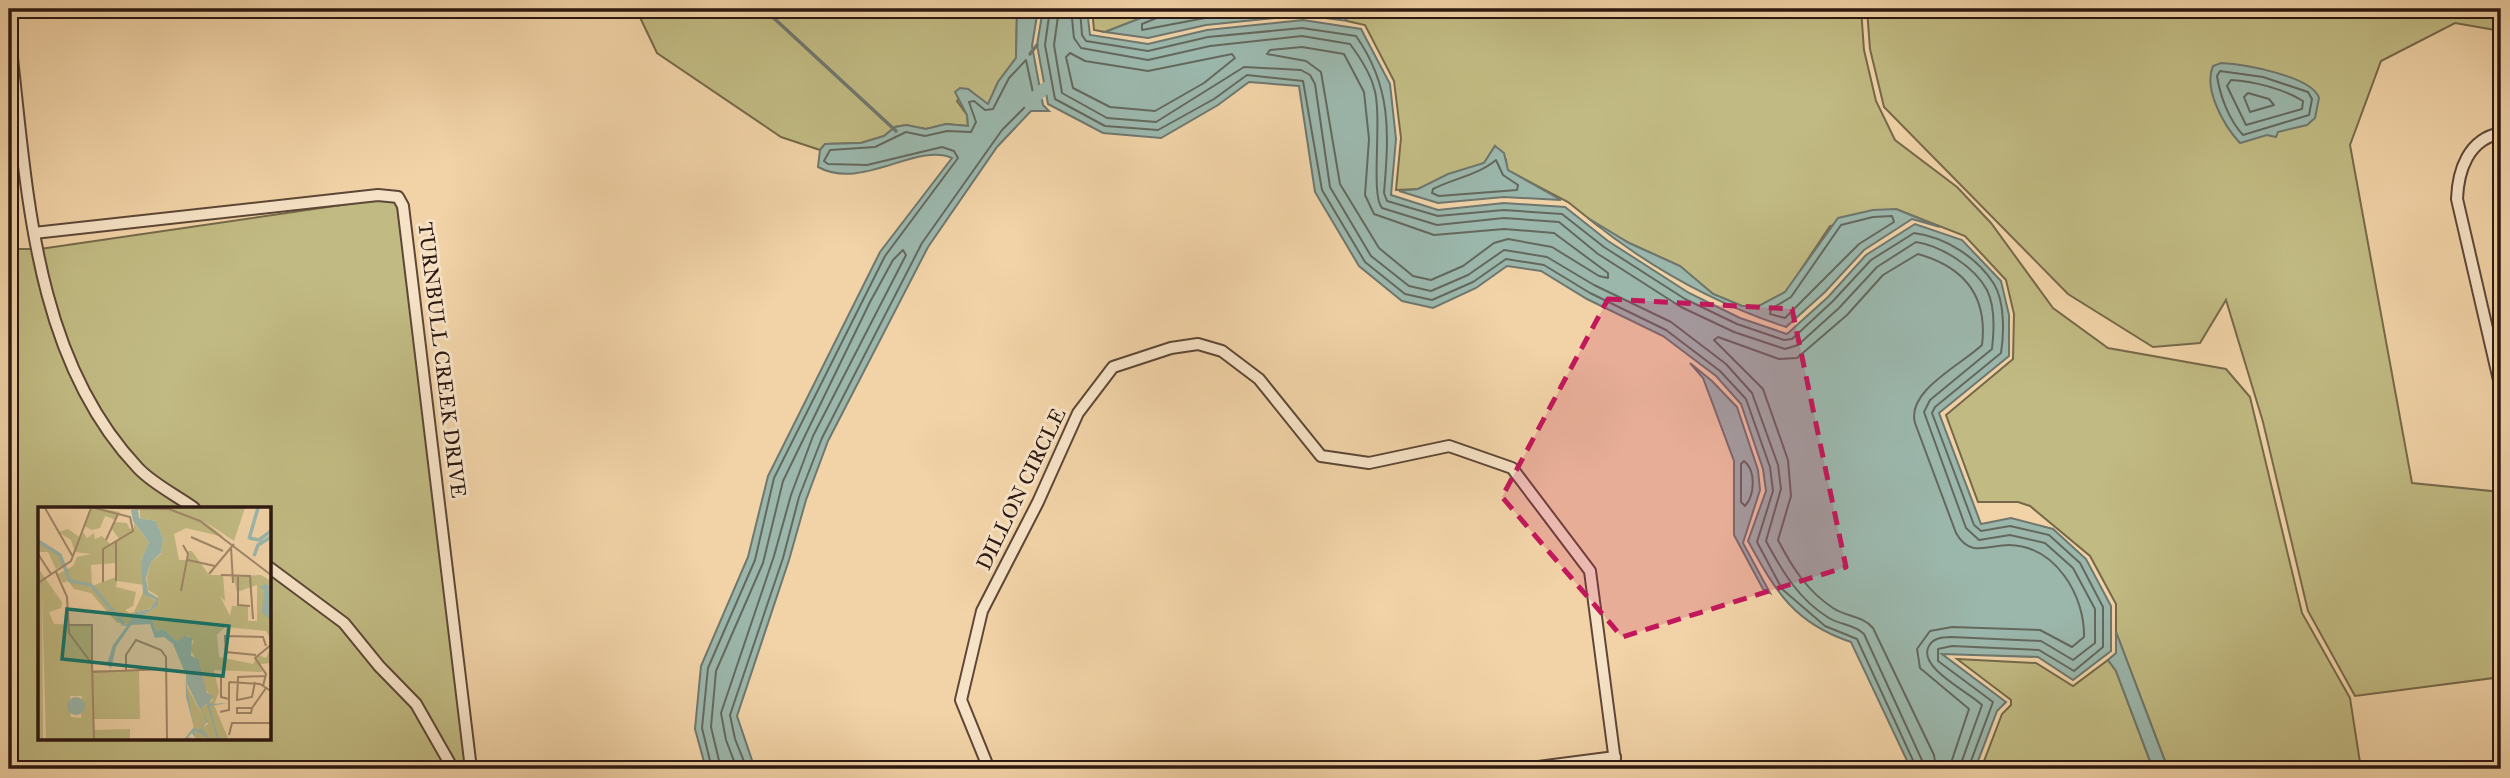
<svg xmlns="http://www.w3.org/2000/svg" width="2510" height="778" viewBox="0 0 2510 778" font-family="'IM FELL Great Primer',serif">
	<rect width="100%" height="100%" fill="#f1d3a7"/>
	<filter id="stains"><feTurbulence type="fractalNoise" baseFrequency=".00286" numOctaves="4"/><feColorMatrix values="0 0 0 0 .2 0 0 0 0 .09 0 0 0 0 .02 0 0 0 .5 -.17"/></filter>
	<radialGradient id="worn" r=".72"><stop offset=".6" stop-color="#630" stop-opacity="0"/><stop offset="1" stop-color="#630" stop-opacity=".3"/></radialGradient>
	<g fill="#c1ba82" stroke="#76694a" stroke-width="2" fill-rule="evenodd">
		<polygon points="636,9 1017,9 1016,58 998,82 988,105 968,89 957,101 967,115 968,126 946,124 926,129 906,125 895,127 884,136 861,143 825,144 820,150 781,137 657,53"/>
		<polygon points="1092,9 1164,9 1105,32 1094,30"/>
		<polygon points="1337,9 1861,9 1864,50 1876,101 1895,140 1957,187 1991,223 2053,308 2108,348 2226,369 2250,397 2302,613 2350,698 2361,769 2168,769 2116,632 2116,604 2090,556 2030,506 2018,502 1978,502 1946,415 2013,359 2014,314 2006,280 1965,236 1896,209 1830,226 1786,292 1759,306 1742,306 1713,294 1680,266 1629,243 1598,226 1568,202 1507,170 1506,160 1495,146 1484,163 1418,189 1396,190 1401,138 1394,81 1365,25 1347,21"/>
		<polygon points="1867,9 2501,9 2501,31 2455,23 2381,61 2350,145 2412,483 2501,492 2501,677 2355,696 2308,611 2263,422 2226,300 2200,343 2153,347 2068,294 1884,107 1870,49"/>
		<path d="M396,197L473,769H9V249H40ZM40,508H270V738H40Z"/>
		<polygon points="1957,659 2036,663 2073,686 2108,660 2116,671 2153,769 1981,769 2002,714 2011,705 2011,700"/>
	</g>
	<g fill="#9bb7ac" stroke="#6f776e" stroke-width="2">
		<path d="M1017,9H1038L1032,46L1043,105L1049,111H1031L997,147L928,247L828,441L806,500L789,560L737,716L755,769H706L695,729L701,666L748,557L768,476L880,252L952,158C917,142 862,191 818,167L820,150L825,144L861,143L884,136L895,127L906,125L926,129L946,124L968,126L967,115L955,92L960,88L968,89L988,104L998,82L1016,58Z"/>
		<path d="M1043,9H1087L1090,35L1148,44L1207,30L1303,20L1361,29L1390,84L1396,139L1391,195L1438,210L1504,203L1565,207L1608,241L1689,293L1740,318L1787,334L1828,297L1866,255L1915,224L1962,240L2001,281L2009,315V356L1939,413L1981,524L2011,518L2053,529L2086,559L2111,606V651L2073,680L2038,657L1942,654L2006,702L1997,711L1975,769H1911L1851,642C1794,623 1776,592 1748,541L1766,491L1763,469L1741,404L1716,376L1663,336L1587,299L1541,271L1507,266L1476,288L1433,308L1402,301L1359,266L1315,192L1299,86L1249,82L1218,105L1161,138L1103,133L1048,104L1037,45Z"/>
		<polygon points="1164,9 1337,9 1347,21 1303,15 1206,25 1148,38 1105,32"/>
		<path d="M2221,63C2243,64 2312,76 2319,98L2315,118L2307,125L2278,132L2276,137L2267,135L2240,143C2224,126 2203,89 2213,66Z"/>
		<polygon points="1495,146 1504,153 1508,170 1561,200 1504,197 1438,203 1399,191 1418,189 1448,174 1484,163"/>
		<path d="M1896,209L1940,227L1912,219L1864,250L1825,292L1786,327C1713,303 1647,266 1588,218L1629,243L1680,266L1713,294L1742,306H1759L1785,292L1838,218L1873,210Z"/>
		<polygon points="1690,363 1712,381 1737,407 1758,470 1760,490 1743,543 1770,593 1763,589 1734,535 1734,461 1703,378"/>
		<polygon points="2116,632 2168,769 2153,769 2116,671 2108,660 2116,653"/>
	</g>
	<g fill="none" stroke-linecap="round" stroke-linejoin="round">
		<g stroke="#64685e" stroke-width="2">
			<polyline points="1050,9 1045,45 1055,99 1105,126 1158,130 1214,99 1247,75 1303,81 1322,190 1365,262 1405,294 1432,300 1473,282 1506,259 1544,265 1590,293 1666,330 1720,371 1746,399 1770,467 1773,491 1757,542 1782,589 1825,626 1857,639 1917,769"/>
			<path d="M1059,9L1054,45L1062,93L1107,118L1156,122L1244,67L1301,70L1310,75L1315,84L1330,187L1371,256L1409,286L1431,291L1468,275L1504,250L1547,257L1594,285L1671,322L1726,364L1752,393L1778,465L1781,489L1766,541C1782,571 1799,600 1829,618C1840,625 1854,624 1864,634L1926,769"/>
			<path d="M1071,9L1074,38L1081,48L1148,60L1210,46L1302,36L1350,44C1359,56 1370,73 1374,88C1383,115 1370,195 1382,208L1437,225L1504,218L1559,222L1598,254L1681,307L1734,332L1785,349L1798,345L1839,308L1877,267L1916,242C1941,246 1974,266 1987,290C1995,306 1994,332 1992,349L1930,400L1924,412L1966,528L1979,540L2010,535L2045,543L2073,568L2095,609V643L2073,660L2041,641L1951,637C1942,637 1932,638 1928,648C1920,669 1969,692 1982,705L1959,769"/>
			<path d="M1080,9L1082,35L1086,41L1148,51L1208,37L1302,28L1356,36C1392,87 1389,134 1384,193L1387,201L1438,216L1504,210L1562,214L1604,247L1685,299L1737,324L1784,340L1792,339L1833,301L1871,260L1914,233C1945,237 1977,257 1994,284C2005,302 2004,334 2001,353L1935,407L1932,413L1974,525L1981,531L2010,526L2049,535L2080,563L2103,607V647L2074,671L2039,650L1952,646L1938,649V661L1993,702L1968,769"/>
			<polyline points="1162,9 1159,17 1142,24 1142,30 1205,18 1291,9"/>
			<polygon points="1302,47 1344,54 1364,92 1369,139 1365,195 1374,214 1434,235 1504,229 1554,233 1608,273 1608,278 1599,276 1552,247 1508,239 1494,243 1463,266 1431,280 1413,276 1379,248 1340,184 1321,72 1306,61 1267,54 1270,50"/>
			<polygon points="1070,53 1085,61 1148,71 1232,54 1235,58 1204,83 1155,111 1110,107 1073,88 1066,57"/>
			<path d="M2220,71L2263,77L2308,92L2312,99L2309,115L2243,135C2229,120 2220,96 2217,76Z"/>
			<path d="M2231,80C2253,81 2284,89 2303,101L2302,109L2246,125L2227,86Z"/>
			<polygon points="2248,93 2269,99 2274,105 2250,112 2244,97"/>
			<path d="M1496,160L1503,175L1518,185L1517,190L1439,196L1432,193L1433,189C1455,178 1478,175 1496,160Z"/>
			<polygon points="1892,216 1894,222 1859,244 1785,318 1770,314 1771,309 1791,297 1841,225 1873,217"/>
			<path d="M1744,461C1756,470 1755,495 1745,506L1741,502V464Z"/>
			<polyline points="712,769 702,728 708,668 755,560 774,478 885,256 958,158 954,151 942,147 867,165 828,164 824,161 830,150 875,147 906,132 925,136 947,131 971,132 976,122 969,102 974,101 985,110 993,109 1009,78 1026,60 1035,102 1026,106 1002,130 922,243 822,438 799,497 783,558 730,715 735,739 747,769"/>
			<polyline points="721,769 711,727 716,671 763,563 783,481 870,302 893,260 903,250 906,255 813,436 791,495 774,556 721,713 726,740 737,769"/>
			<path d="M1936,769L1934,755L1873,628C1862,615 1846,617 1833,608C1807,591 1792,567 1778,540L1791,496L1788,460L1763,389L1714,340L1718,337L1779,359L1797,358L1847,315L1883,275L1918,254C1964,267 1988,296 1982,345C1961,365 1906,391 1915,423L1956,533C1970,558 1988,545 2009,545C2056,546 2085,596 2084,637L2072,647L2040,630L1952,627L1930,631L1917,649L1920,668L1969,709L1949,769"/>
		</g>
		<g stroke="#6f776e" stroke-width="3.5">
			<polyline points="764,9 896,131"/>
			<polyline points="1030,54 1037,45"/>
		</g>
		<polyline stroke="#9bb7ac" stroke-width="12" points="1029,103 1045,88"/>
		<g stroke="#5d4736" stroke-width="14">
			<g id="street">
				<path d="M9,32C27,179 30,354 138,468C153,484 176,495 194,508"/>
				<path d="M2501,133C2468,139 2458,171 2457,199L2501,389"/>
				<polyline points="34,233 378,195 398,197 403,206 471,769"/>
				<polyline points="270,568 344,623 379,666 416,704 453,769"/>
				<polyline points="989,769 961,700 982,611 1038,502 1078,413 1113,367 1171,348 1198,344 1222,351 1259,379 1321,456 1369,463 1449,446 1512,468 1590,571 1616,769"/>
				<polyline points="1523,769 1615,757"/>
			</g>
		</g>
		<use href="#street" stroke="#f6e2c6" stroke-width="10"/>
	</g>
	<path fill="#c2185b" fill-opacity="0.2" stroke="#c2185b" stroke-width="5" stroke-dasharray="14 9" stroke-linejoin="round" d="M1608,299L1792,309L1846,567L1622,637L1502,497Z"/>
	<g text-anchor="middle" dominant-baseline="central" stroke-width="6" stroke-linejoin="round" paint-order="stroke">
		<g font-size="21" fill="#2c1811" stroke="#f6e2c6">
			<text transform="translate(442 360) rotate(83)">TURNBULL CREEK DRIVE</text>
			<text transform="translate(1021 489) rotate(-64)">DILLON CIRCLE</text>
		</g>
	</g>
	<g transform="translate(38 507)">
		<rect width="233" height="233" fill="#f1d3a7"/>
		<path d="M53,1H61L82,5L78,13L67,9L62,21L54,23L46,19ZM102,1H207L196,34L166,14L186,30L148,21L136,27L141,53H149L150,44H154L171,68H185L187,94L182,89L192,109L194,99H210V114H219V78L199,85L195,69L223,68L233,74V133L228,124L187,120L179,128L181,150L215,157L220,148L228,151L233,140V156L223,157L224,165L176,163L181,185L176,198L190,231L181,232L171,196L175,193L167,181L161,189L160,177L153,174L151,158L162,159L152,142L156,134L150,129L139,134L125,122L118,124L114,111L99,112L120,99V89L110,83L109,70L113,55L123,47L125,32L118,14L102,11ZM77,15L89,16L92,22H96V16L111,35L103,54L106,78L79,74L78,80L98,85L95,99L87,103L91,106L96,105L105,86L118,94L111,102L98,105L91,117L79,116L53,86L36,82L30,74L25,76L20,67L35,59L39,50L53,47L37,45L33,33L20,25L30,22L43,31L45,25L49,31L56,26L57,32L64,29L72,37L81,32L74,22ZM77,56L78,70L54,79L53,58ZM0,32L20,45L26,58L18,62L10,45H0ZM0,61L24,95L23,101L11,105L16,117L53,118L55,163L101,164L102,212H56V223L92,222V232H8L4,87L5,232H0ZM32,189H44L43,211L33,210ZM147,176L168,215L163,225L156,222ZM170,197L179,232H158L157,224L166,227L164,221L170,217L162,203Z" fill="#c1ba82" fill-rule="evenodd"/>
		<path d="M100,2L101,11L118,14L125,32L123,46L113,55L108,71L110,85L120,91V99L99,112L114,111L118,124L125,122L139,134L147,129L154,131L153,149L160,152L169,186L175,189L171,197L190,196L172,199L181,231L192,232H179L169,197L162,203L170,214L164,221L172,232L157,224L158,232L154,226L150,230L154,232H146L156,220L148,190V168L135,137L126,130L117,131L112,117L93,118L78,140L73,162L69,157L75,138L89,119L81,118L90,117L98,105L112,102L118,93L105,87L103,54L111,35L95,14L93,3ZM148,175L168,215L161,223L156,221ZM227,77L233,80V114L224,105L226,83L221,80ZM29 199a9 9 0 1 1 18 0a9 9 0 1 1-18 0Z" fill="#9bb7ac" fill-rule="evenodd"/>
		<path fill="none" stroke="#9bb7ac" stroke-width="3.5" d="M211,31L221,33L233,24M211,32L220,1M0,34L22,48L32,74L53,78L86,117M216,49L220,38L233,30"/>
		<path fill="none" stroke="#a2886b" stroke-width="2" d="M7,1L35,50M57,1L92,10L95,24L65,42V75M72,1L131,2L162,14L233,68M153,30L185,44M68,33L80,7M78,35V74M193,40L195,76M0,47L13,67M150,53L177,59M18,65L29,90L31,126L54,157L56,232M171,67L196,37M183,68L212,69L215,112M200,68V98L212,99M0,76L33,54L53,1M143,84L150,47L145,38M30,118H54V155M218,148L188,145L187,129L225,130L228,139M88,163V148L98,133L123,143L128,150L129,232M54,165L128,162M183,170V190L191,192M191,175L222,177L233,184V197M217,175L214,190L199,193L200,170L228,169M225,179L228,167L217,151L233,138M199,201H214L213,206H199ZM214,201L228,181M182,205L191,203V175M191,228L194,216H233"/>
		<path fill="#0f766e" fill-opacity="0.15" stroke="#0f766e" stroke-width="3.5" d="M29,102L191,119L185,169L24,152Z"/>
		<rect width="233" height="233" fill="none" stroke="#2c1811" stroke-width="3.5"/>
	</g>
	<rect width="2510" height="778" fill="none" stroke="#f1d3a7" stroke-width="35"/>
	<rect x="10" y="10" width="2489" height="757" fill="none" stroke="#2c1811" stroke-width="3.5"/>
	<rect x="18" y="18" width="2475" height="743" fill="none" stroke="#2c1811" stroke-width="2"/>
	<rect width="100%" height="100%" filter="url(#stains)"/>
	<rect width="100%" height="100%" fill="url(#worn)"/>
</svg>
